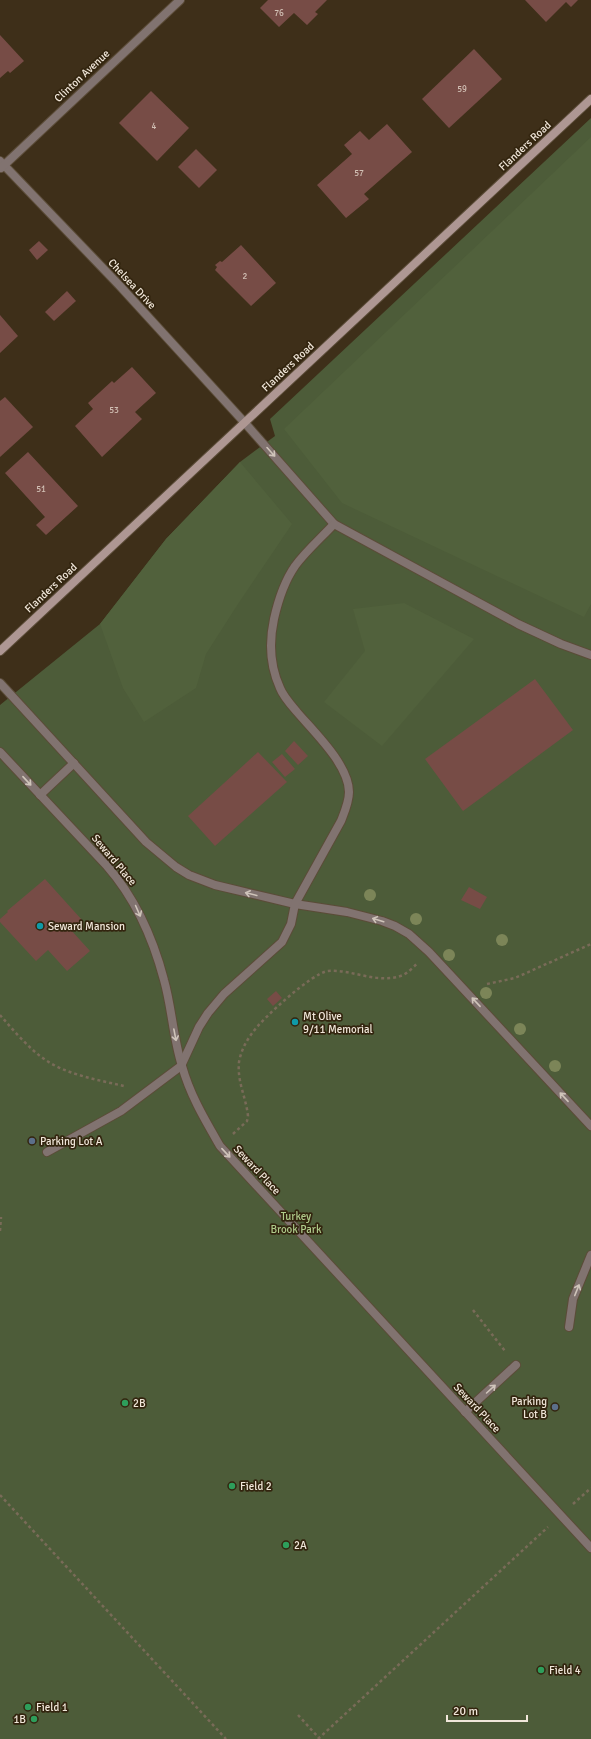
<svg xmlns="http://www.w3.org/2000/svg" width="591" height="1739" viewBox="0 0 591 1739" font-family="Signika,sans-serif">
	<rect width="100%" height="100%" fill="#3e2f19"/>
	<polygon fill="#4d5c39" points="591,118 591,1739 0,1739 0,705 100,624 166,539 240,462 275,436 270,419"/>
	<g fill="#51613c">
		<polygon points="591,137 591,604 584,617 342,503 284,429"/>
		<polygon points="240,462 292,524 238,604 206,654 196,688 144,722 123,688 100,624 166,539"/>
		<polygon points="404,603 474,639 382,746 324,702 365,651 353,609"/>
	</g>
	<g fill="#774c46">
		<polygon points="268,0 327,0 315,12 318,14 307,25 294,13 279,27 260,8"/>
		<polygon points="525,0 578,0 571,7 566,2 546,22"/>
		<polygon points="0,35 24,61 10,73 8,71 0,78"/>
		<polygon points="474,49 502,79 449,128 422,99"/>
		<polygon points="151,91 189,128 157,161 119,123"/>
		<polygon points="387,124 412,152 364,194 369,199 346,218 317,185 352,154 344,145 360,131 369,140"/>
		<polygon points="196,149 217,170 199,188 178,167"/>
		<polygon points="39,241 48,250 37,260 29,250"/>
		<polygon points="241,245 276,283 251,306 215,270 217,267 215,265 220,261 222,262"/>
		<polygon points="67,291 76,301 54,321 45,312"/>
		<polygon points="0,315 18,336 0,353"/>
		<polygon points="132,367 156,393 135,412 142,419 102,457 75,426 93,409 88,403 112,381 114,383"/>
		<polygon points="5,397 33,427 0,457 0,401"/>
		<polygon points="28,452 78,506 46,535 36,525 45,517 5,473"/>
		<polygon points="535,679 573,730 463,811 425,759"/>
		<polygon points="294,741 308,756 298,765 285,751"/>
		<polygon points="258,752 287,782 215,846 188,816"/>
		<polygon points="282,754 295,769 285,777 272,762"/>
		<polygon points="45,879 82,920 71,930 90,951 67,971 48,950 36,961 0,922 0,919 8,912 7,911"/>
		<polygon points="469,887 487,897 480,909 461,900"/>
		<polygon points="276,991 282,998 273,1006 267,999"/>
	</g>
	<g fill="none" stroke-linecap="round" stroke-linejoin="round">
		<g stroke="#5b4c38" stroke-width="10">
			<g id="lane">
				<polyline points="245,423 334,524 518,624 561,644 591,655"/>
				<polyline points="0,683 146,842 176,867 189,875 215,885 295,904 347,912 382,921 395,926 409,934 429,952 591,1126"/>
				<path d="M0,752L107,866C135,898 153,938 164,980C172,1008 173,1038 182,1066C190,1095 205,1120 220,1146L591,1548"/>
				<polyline points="40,795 74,763"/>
				<path d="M47,1152L121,1111L181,1066L199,1027L208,1013L224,994L282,942L291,924L295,904L341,821C345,811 349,802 349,792C349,765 314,732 297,712C291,705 283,696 280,688C270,666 269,642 274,619C278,601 284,582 295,566C306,551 321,538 334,524"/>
				<polyline points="569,1327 573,1299 591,1255"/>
				<polyline points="465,1412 516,1365"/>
			</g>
		</g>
		<g stroke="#5b4c38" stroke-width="10">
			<g id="street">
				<polyline points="0,161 119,285 245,423"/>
				<polyline points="1,168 180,0"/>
			</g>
		</g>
		<g stroke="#5b4c38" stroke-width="10">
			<polyline id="secondary" points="0,651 591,99"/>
		</g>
		<g stroke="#796b58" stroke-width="2.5" stroke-dasharray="3 3" stroke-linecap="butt">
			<polyline points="487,984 515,978 591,944"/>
			<path d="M0,1015C14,1031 29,1049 47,1061C69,1075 98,1080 124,1086"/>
			<path d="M233,1134L247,1121L248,1116C246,1097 237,1082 239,1062C241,1051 246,1041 253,1032C263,1018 312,973 328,971C352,969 379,985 403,975C408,973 413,967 417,964"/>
			<polyline points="0,1231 1,1217"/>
			<polyline points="473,1310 505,1351"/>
			<polyline points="0,1495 226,1739"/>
			<polyline points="573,1504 591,1488"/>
			<polyline points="298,1715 319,1738"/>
			<polyline points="318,1739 548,1527"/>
		</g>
		<use href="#lane" stroke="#817370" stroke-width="8"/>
		<use href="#street" stroke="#817370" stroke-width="8"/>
		<use href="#secondary" stroke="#ae9793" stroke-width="8"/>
	</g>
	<g fill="#7c8558">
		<circle cx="370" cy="895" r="6"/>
		<circle cx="416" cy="919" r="6"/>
		<circle cx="502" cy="940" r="6"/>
		<circle cx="449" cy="955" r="6"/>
		<circle cx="486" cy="993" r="6"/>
		<circle cx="520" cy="1029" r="6"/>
		<circle cx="555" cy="1066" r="6"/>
	</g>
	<defs><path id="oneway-shaft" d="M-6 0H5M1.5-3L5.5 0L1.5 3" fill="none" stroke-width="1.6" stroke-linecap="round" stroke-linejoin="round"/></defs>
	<g stroke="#cfc4ba">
		<use href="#oneway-shaft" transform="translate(271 452) rotate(48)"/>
		<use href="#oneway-shaft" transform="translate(27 781) rotate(47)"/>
		<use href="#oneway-shaft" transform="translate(251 894) rotate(-166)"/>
		<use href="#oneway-shaft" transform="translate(138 911) rotate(66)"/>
		<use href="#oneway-shaft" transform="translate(378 920) rotate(-163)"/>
		<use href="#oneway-shaft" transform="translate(476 1002) rotate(-133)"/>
		<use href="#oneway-shaft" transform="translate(175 1035) rotate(79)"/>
		<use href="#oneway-shaft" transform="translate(564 1097) rotate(-133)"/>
		<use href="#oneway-shaft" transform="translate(226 1153) rotate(47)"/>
		<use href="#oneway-shaft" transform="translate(577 1290) rotate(-68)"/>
		<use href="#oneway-shaft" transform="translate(491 1389) rotate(-42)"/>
	</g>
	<g fill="#0f9aa8" stroke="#33250f" stroke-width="1.5">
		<circle cx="40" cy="926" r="4"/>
		<circle cx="295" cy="1022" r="4"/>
	</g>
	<g fill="#5c6f8a" stroke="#33250f" stroke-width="1.5">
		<circle cx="32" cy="1141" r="4"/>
		<circle cx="555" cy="1407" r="4"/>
	</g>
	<g fill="#2e9e5b" stroke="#33250f" stroke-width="1.5">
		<circle cx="125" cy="1403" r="4"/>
		<circle cx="232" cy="1486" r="4"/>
		<circle cx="286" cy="1545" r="4"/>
		<circle cx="541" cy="1670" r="4"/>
		<circle cx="28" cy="1707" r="4"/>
		<circle cx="34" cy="1719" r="4"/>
	</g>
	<g text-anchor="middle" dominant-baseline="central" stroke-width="3.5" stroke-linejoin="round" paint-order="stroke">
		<g font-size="9" fill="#d2c0b5">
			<text x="279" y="13">76</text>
			<text x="462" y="89">59</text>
			<text x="154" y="126">4</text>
			<text x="359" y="173">57</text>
			<text x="245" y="276">2</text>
			<text x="114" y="410">53</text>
			<text x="41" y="489">51</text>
		</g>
		<g font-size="11" fill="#f1e7da" stroke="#33250f">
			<text transform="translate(82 76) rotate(-43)">Clinton Avenue</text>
			<text transform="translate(525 146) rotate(-43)">Flanders Road</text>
			<text transform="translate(132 284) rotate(47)">Chelsea Drive</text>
			<text transform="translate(288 367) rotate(-43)">Flanders Road</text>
			<text transform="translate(51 588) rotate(-43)">Flanders Road</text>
			<text transform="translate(114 860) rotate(50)">Seward Place</text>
			<text transform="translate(257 1170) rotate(47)">Seward Place</text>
			<text transform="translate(477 1408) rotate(47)">Seward Place</text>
		</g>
		<g font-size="11" fill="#f1e7da" stroke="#33250f" text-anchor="start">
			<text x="48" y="926">Seward Mansion</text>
			<text x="303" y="1016">Mt Olive<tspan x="303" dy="13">9/11 Memorial</tspan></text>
			<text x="40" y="1141">Parking Lot A</text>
			<text x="547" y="1401" text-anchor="end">Parking<tspan x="547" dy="13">Lot B</tspan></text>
			<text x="133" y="1403">2B</text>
			<text x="240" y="1486">Field 2</text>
			<text x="294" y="1545">2A</text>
			<text x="549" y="1670">Field 4</text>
			<text x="36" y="1707">Field 1</text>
			<text x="26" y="1719" text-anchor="end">1B</text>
		</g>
		<g font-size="11" fill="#afcb8b" stroke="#33250f">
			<text x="296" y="1216">Turkey<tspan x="296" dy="13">Brook Park</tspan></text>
		</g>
	</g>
	<path d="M447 1715v6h80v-6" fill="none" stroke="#f1e7da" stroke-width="2"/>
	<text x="453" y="1715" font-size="12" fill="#f1e7da" stroke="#33250f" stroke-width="3" paint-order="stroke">20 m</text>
</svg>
